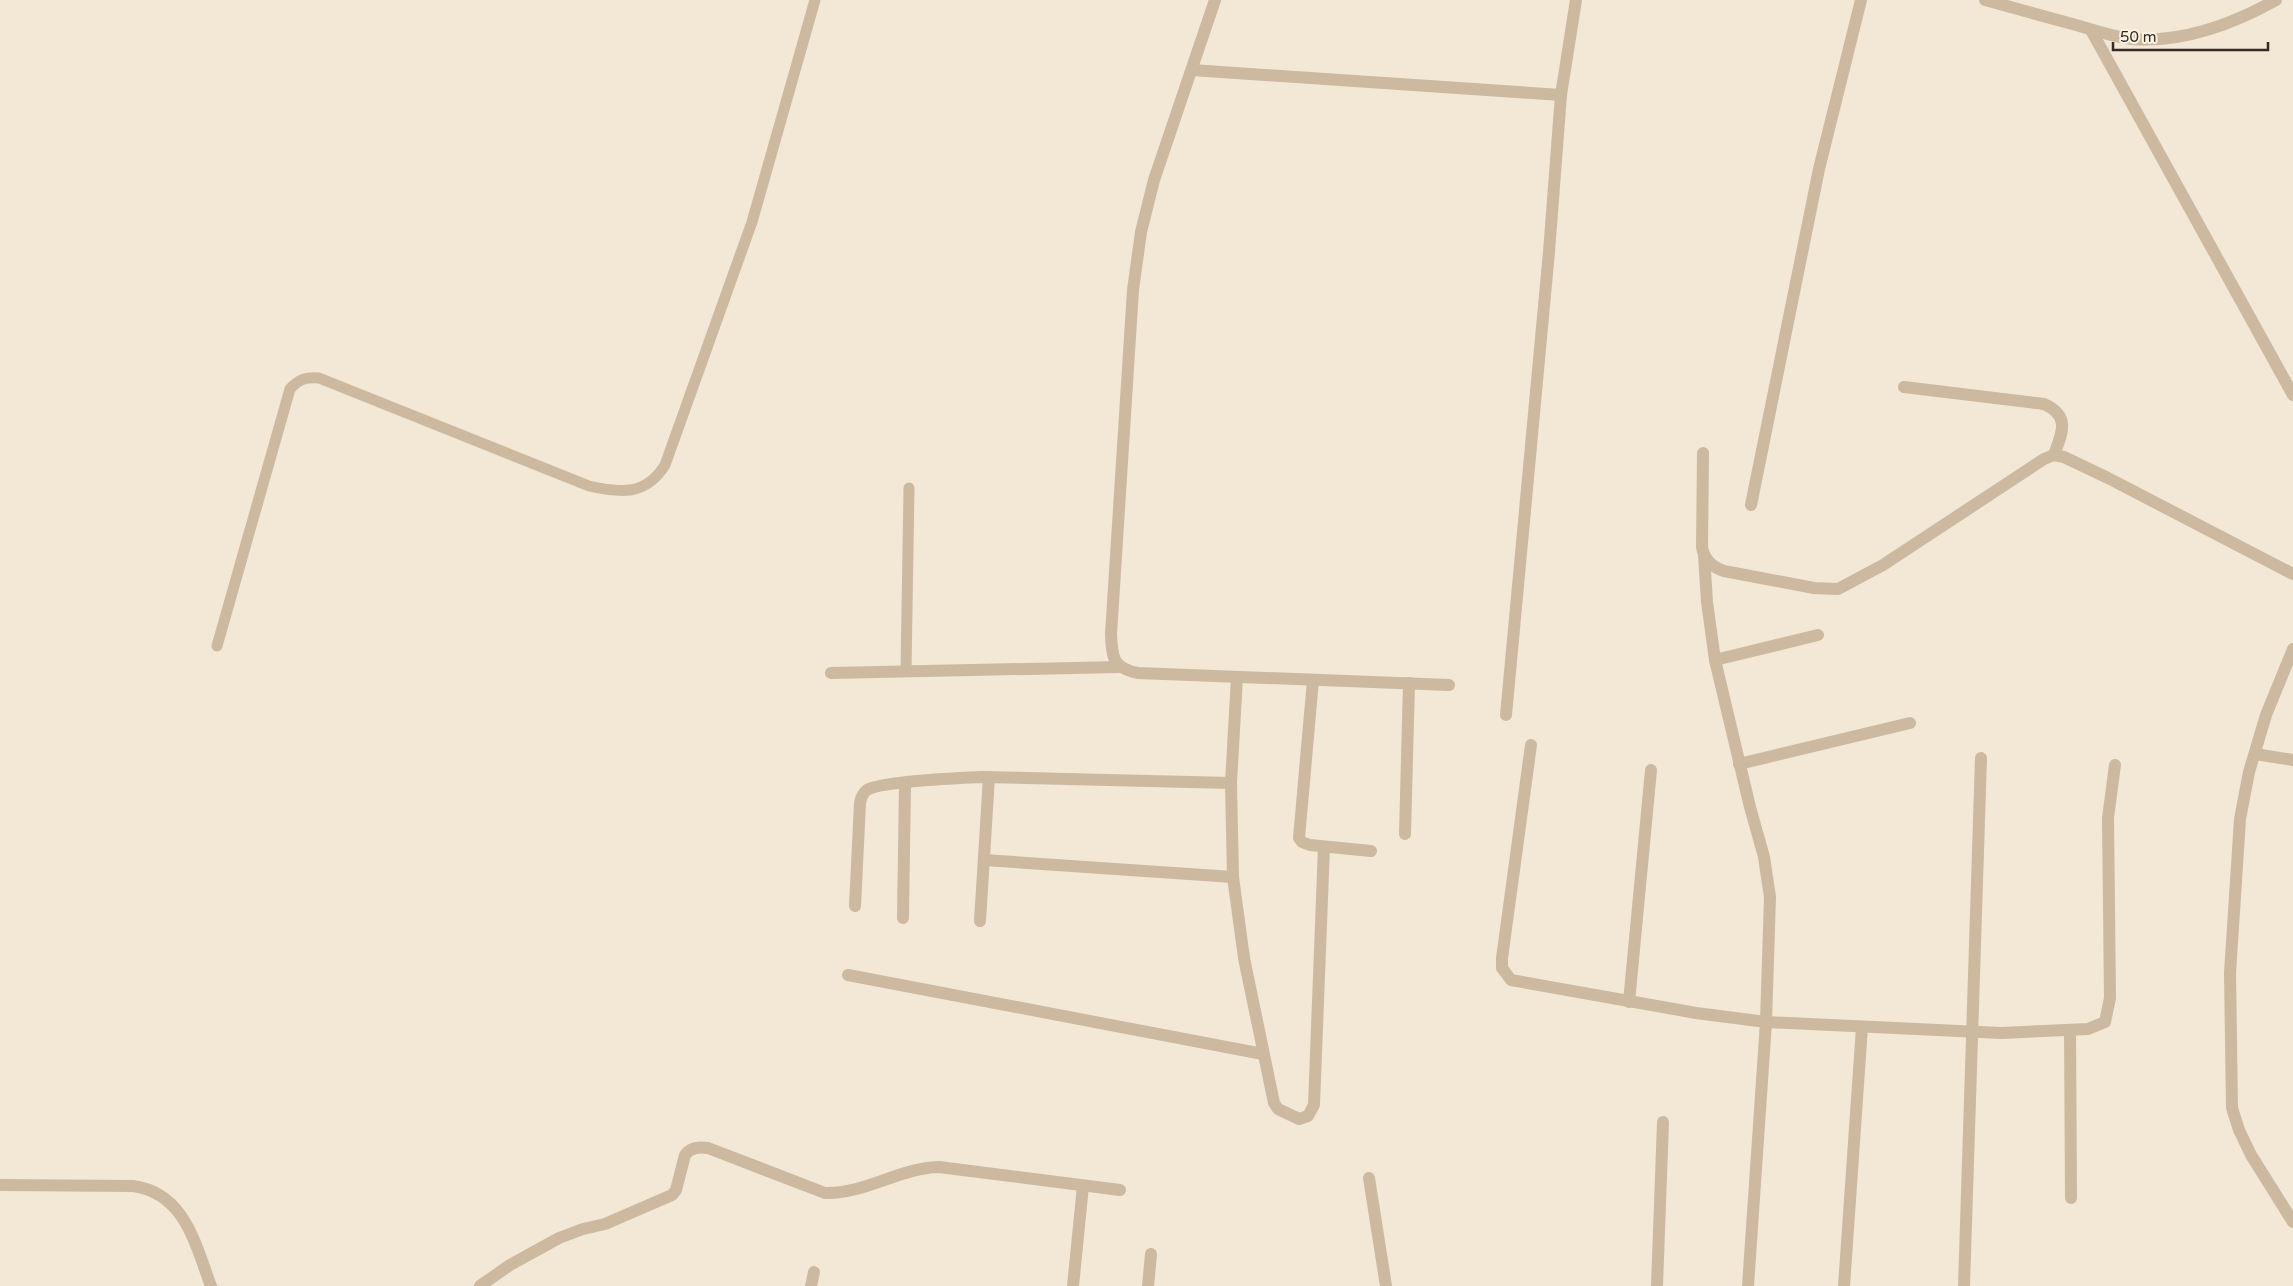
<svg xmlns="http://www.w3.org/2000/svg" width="2293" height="1286" viewBox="0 0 2293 1286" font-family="'Varela Round',sans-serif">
	<rect width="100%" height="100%" fill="#f3e8d5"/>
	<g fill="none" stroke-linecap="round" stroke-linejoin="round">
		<g stroke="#ccb9a0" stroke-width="11">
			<path d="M217,646L290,389C299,379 306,377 319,378L589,486C620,493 646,496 665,465L752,222L815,0"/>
			<polyline points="906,671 909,488"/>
		</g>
		<g stroke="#ccb9a0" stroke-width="12">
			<path d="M1215,0L1154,180L1141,232L1133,290L1111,634C1112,658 1113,668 1138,673L1449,685"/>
			<path d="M1985,0C2015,8 2046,17 2076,25C2094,30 2113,37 2132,39C2182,43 2233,24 2276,0"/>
			<polyline points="2091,30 2293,395"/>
			<polyline points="1192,70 1561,95"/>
			<path d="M1904,387L2044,404C2071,416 2062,433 2054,455"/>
			<path d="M1703,453L1702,547C1704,560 1712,567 1724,571L1814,588L1838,589L1883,565L2044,459L2054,455L2064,457L2108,478L2293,574"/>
			<polyline points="1751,505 1819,169 1861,0"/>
			<polyline points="1704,555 1707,602 1715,660 1750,807 1764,857 1770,897 1766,1022 1748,1286"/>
			<polyline points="2293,649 2266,715 2249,772 2240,819 2230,973 2232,1108 2239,1130 2251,1155 2293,1222"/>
			<polyline points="1715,660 1818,635"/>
			<polyline points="831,673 1119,667"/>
			<polyline points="1237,677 1231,783 1233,877 1244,958 1274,1103 1278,1109 1299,1119 1308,1116 1314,1105 1324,847"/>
			<polyline points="1313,680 1299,838 1302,842 1310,845 1371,851"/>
			<polyline points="1506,715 1549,252 1561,95 1576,0"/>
			<polyline points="1531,745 1502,958 1502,968 1511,980 1696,1013 1766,1022 2001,1033 2088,1029 2105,1022 2110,998 2108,818 2115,765"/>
			<polyline points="2255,754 2293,760"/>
			<polyline points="1739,764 1910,723"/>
			<polyline points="1405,834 1409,683"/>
			<polyline points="984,860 1233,877"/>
			<path d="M855,906L860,803C861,797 863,793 867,790C881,781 962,778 982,777L1231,783"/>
			<polyline points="903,918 905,783"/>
			<polyline points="980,921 989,777"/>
			<polyline points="848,975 1263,1054"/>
			<polyline points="1629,1002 1651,770"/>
			<polyline points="2070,1030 2071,1198"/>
			<polyline points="1369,1178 1386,1286"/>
			<path d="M0,1185L133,1186C185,1193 195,1244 211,1286"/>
			<path d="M480,1286L510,1265L559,1238L583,1229L605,1224L672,1195L676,1190L685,1155C691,1147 699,1147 708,1148L825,1193C865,1194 899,1168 939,1167L1120,1190"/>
			<polyline points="811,1286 814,1272"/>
			<polyline points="1073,1286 1083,1186"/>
			<polyline points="1148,1286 1151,1254"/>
			<polyline points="1657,1286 1663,1122"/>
			<polyline points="1844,1286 1862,1027"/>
			<polyline points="1964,1286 1981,758"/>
		</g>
	</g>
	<path d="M2113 42v8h155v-8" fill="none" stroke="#352b24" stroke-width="2.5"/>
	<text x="2120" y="42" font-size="15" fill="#352b24" stroke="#fbf2e2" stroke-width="4" paint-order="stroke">50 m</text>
</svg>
